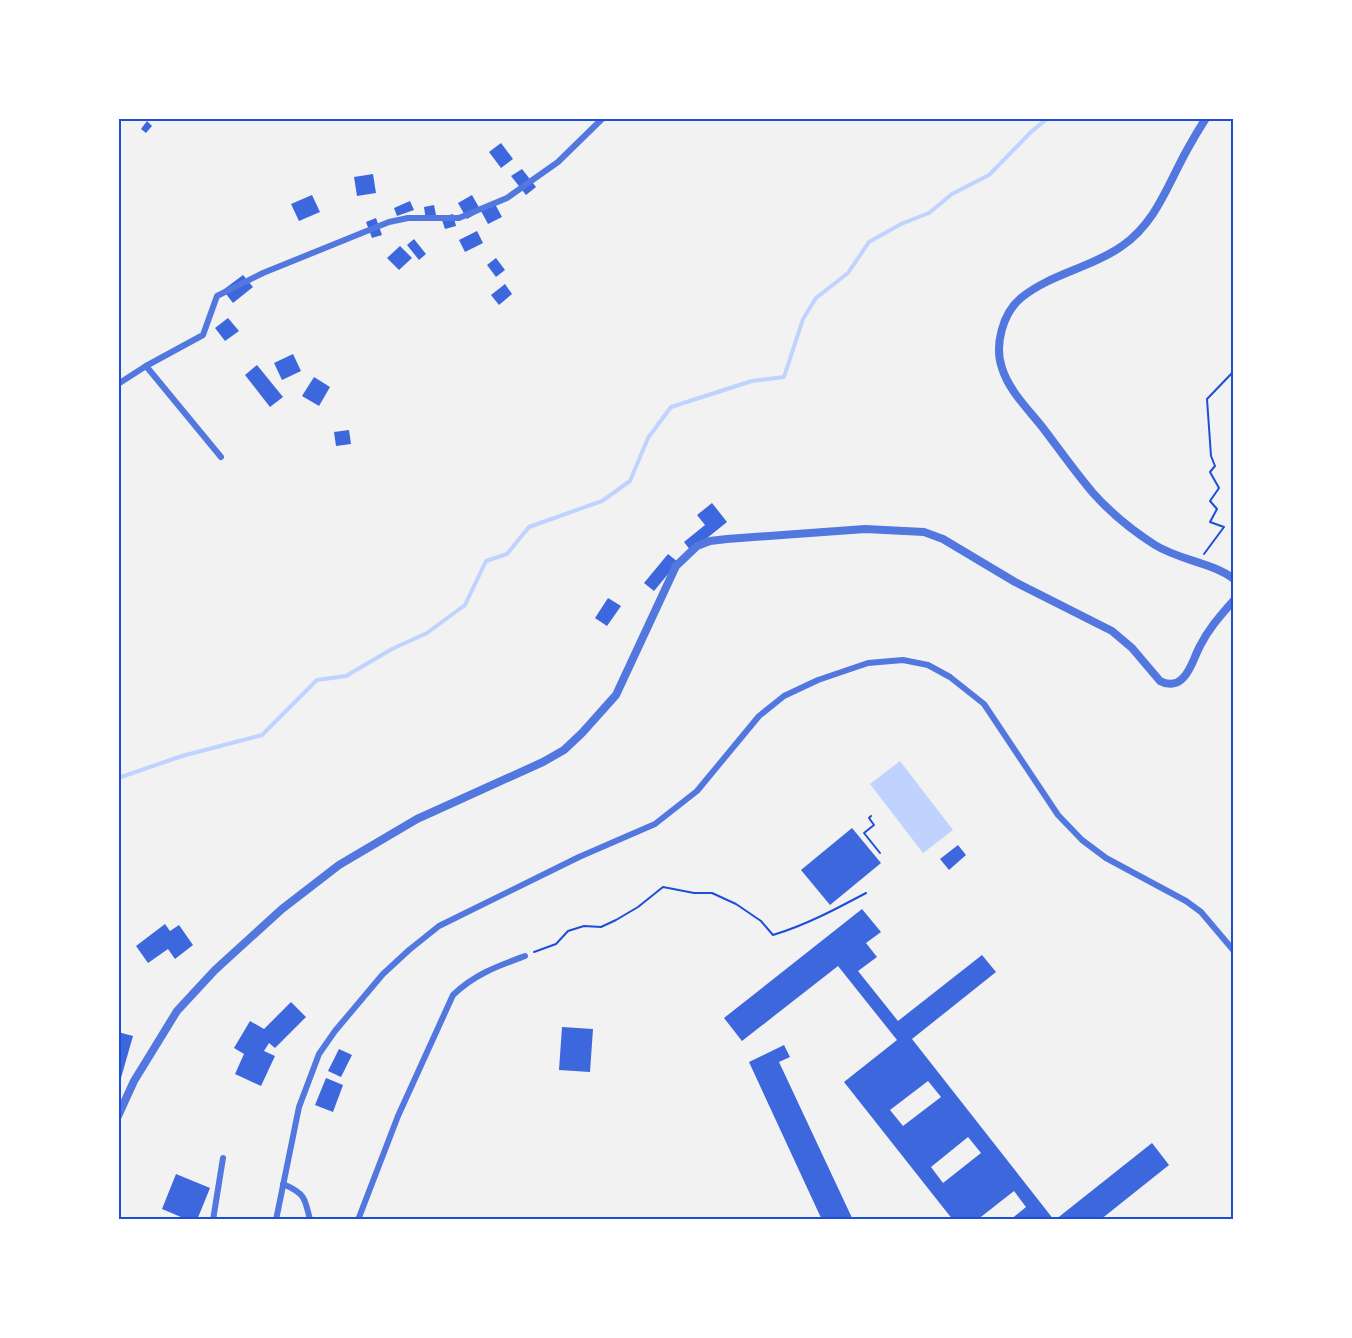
<svg xmlns="http://www.w3.org/2000/svg" width="1352" height="1338" viewBox="0 0 1352 1338" font-family="'Fira Sans Condensed',sans-serif">
	<rect width="100%" height="100%" fill="#f2f2f2"/>
	<polygon fill="#bfd3fe" points="900,761 953,830 923,853 870,784"/>
	<g fill="none" stroke-linecap="round" stroke-linejoin="round">
		<polyline stroke="#bfd3fe" stroke-width="4" points="118,778 182,756 262,735 317,680 346,676 392,649 427,633 465,605 486,561 507,554 529,527 602,501 630,481 648,438 671,407 752,381 784,377 803,319 816,298 848,273 869,242 901,224 929,213 952,194 989,175 1031,132 1048,118"/>
	</g>
	<g fill="#3d67dc" fill-rule="evenodd">
		<polygon points="147,121 152,126 146,133 141,129"/>
		<polygon points="501,143 513,159 501,168 489,152"/>
		<polygon points="522,169 536,187 526,195 511,176"/>
		<polygon points="373,174 376,193 357,196 354,177"/>
		<polygon points="312,195 320,212 299,221 291,204"/>
		<polygon points="472,195 481,211 467,219 458,203"/>
		<polygon points="410,201 414,210 397,216 394,208"/>
		<polygon points="495,204 502,217 488,224 481,211"/>
		<polygon points="434,205 437,220 426,221 424,207"/>
		<polygon points="453,214 456,226 445,229 441,217"/>
		<polygon points="376,218 382,235 372,238 366,222"/>
		<polygon points="477,231 483,243 465,252 459,240"/>
		<polygon points="414,239 426,254 419,260 407,245"/>
		<polygon points="400,246 412,258 399,270 387,258"/>
		<polygon points="496,258 505,270 496,277 487,265"/>
		<polygon points="243,275 253,287 233,303 223,290"/>
		<polygon points="505,284 512,294 499,305 491,295"/>
		<polygon points="228,318 239,331 225,341 215,328"/>
		<polygon points="293,354 301,371 282,380 274,363"/>
		<polygon points="257,365 283,397 270,407 245,375"/>
		<polygon points="314,377 330,387 319,406 302,396"/>
		<polygon points="349,430 351,444 336,446 334,432"/>
		<polygon points="712,503 727,522 691,551 684,542 705,525 697,515"/>
		<polygon points="668,554 678,562 654,591 644,583"/>
		<polygon points="608,598 621,606 607,626 595,618"/>
		<polygon points="852,828 881,863 830,905 801,870"/>
		<polygon points="958,845 966,855 949,870 940,859"/>
		<path d="M862,909L881,932L866,943L877,957L858,971L898,1021L982,955L996,972L912,1039L1054,1220H1010L1026,1207L1014,1191L977,1220H953L844,1082L897,1040L838,966L742,1041L724,1018ZM928,1081L941,1097L903,1126L890,1110ZM968,1137L981,1153L943,1183L931,1167Z"/>
		<polygon points="165,924 170,931 179,925 193,945 175,959 168,949 148,963 136,946"/>
		<polygon points="291,1002 306,1017 275,1048 269,1043 264,1051 275,1056 261,1086 235,1074 244,1054 234,1048 250,1021 264,1029"/>
		<polygon points="562,1027 593,1029 590,1072 559,1070"/>
		<polygon points="118,1032 133,1036 119,1085 118,1085"/>
		<polygon points="784,1045 790,1057 779,1062 853,1220 822,1220 749,1062"/>
		<polygon points="339,1049 352,1055 341,1077 328,1071"/>
		<polygon points="326,1078 343,1085 333,1112 315,1105"/>
		<polygon points="1152,1143 1169,1165 1100,1220 1055,1220"/>
		<polygon points="176,1174 210,1188 197,1220 188,1220 162,1209"/>
	</g>
	<g fill="none" stroke-linecap="round" stroke-linejoin="round">
		<g stroke="#1d4ed8" stroke-width="2">
			<polyline points="1204,554 1224,527 1210,522 1217,509 1210,501 1219,488 1210,472 1215,466 1211,456 1207,399 1234,371"/>
			<polyline points="871,816 869,818 874,825 864,833 880,853"/>
			<path d="M534,952L556,944L568,931L584,926L601,927L616,920L638,907L663,887L694,893H712L736,904L761,921L773,935C806,925 836,909 866,893"/>
		</g>
		<g stroke="#5277de" stroke-width="6">
			<polyline points="146,366 221,457"/>
			<polyline points="118,384 146,366 203,335 217,296 263,273 389,222 408,218 459,218 507,198 558,162 603,118"/>
			<path d="M283,1184C304,1193 305,1197 310,1220"/>
			<polyline points="213,1220 223,1158"/>
			<polyline points="276,1220 299,1107 319,1054 335,1031 383,974 409,950 439,926 579,857 655,824 697,791 759,716 784,696 818,680 868,663 903,660 928,665 950,677 984,704 1058,815 1082,840 1106,858 1186,901 1201,912 1234,951"/>
			<path d="M358,1220L398,1116L453,995C475,974 498,966 525,956"/>
		</g>
		<g stroke="#5277de" stroke-width="8">
			<path d="M1206,118C1199,129 1193,139 1187,150C1168,184 1156,223 1122,246C1091,268 1050,274 1021,298C1003,313 994,345 1002,368C1009,391 1029,410 1043,428C1059,449 1075,472 1093,493C1110,512 1133,531 1155,545C1181,561 1211,562 1234,579"/>
			<path d="M118,1116L134,1081L177,1011L215,970L282,909L339,865L417,819L543,762L564,750L582,733L616,695L676,566L697,546L710,541L727,539L865,529L924,532L943,539L1015,582L1112,631L1132,648L1160,681C1167,685 1176,685 1182,679C1191,671 1194,657 1200,646C1209,628 1221,615 1234,600"/>
		</g>
	</g>
	<rect width="1352" height="1338" fill="none" stroke="#ffffff" stroke-width="240"/>
	<rect x="120" y="120" width="1112" height="1098" fill="none" stroke="#1d4ed8" stroke-width="2"/>
</svg>
